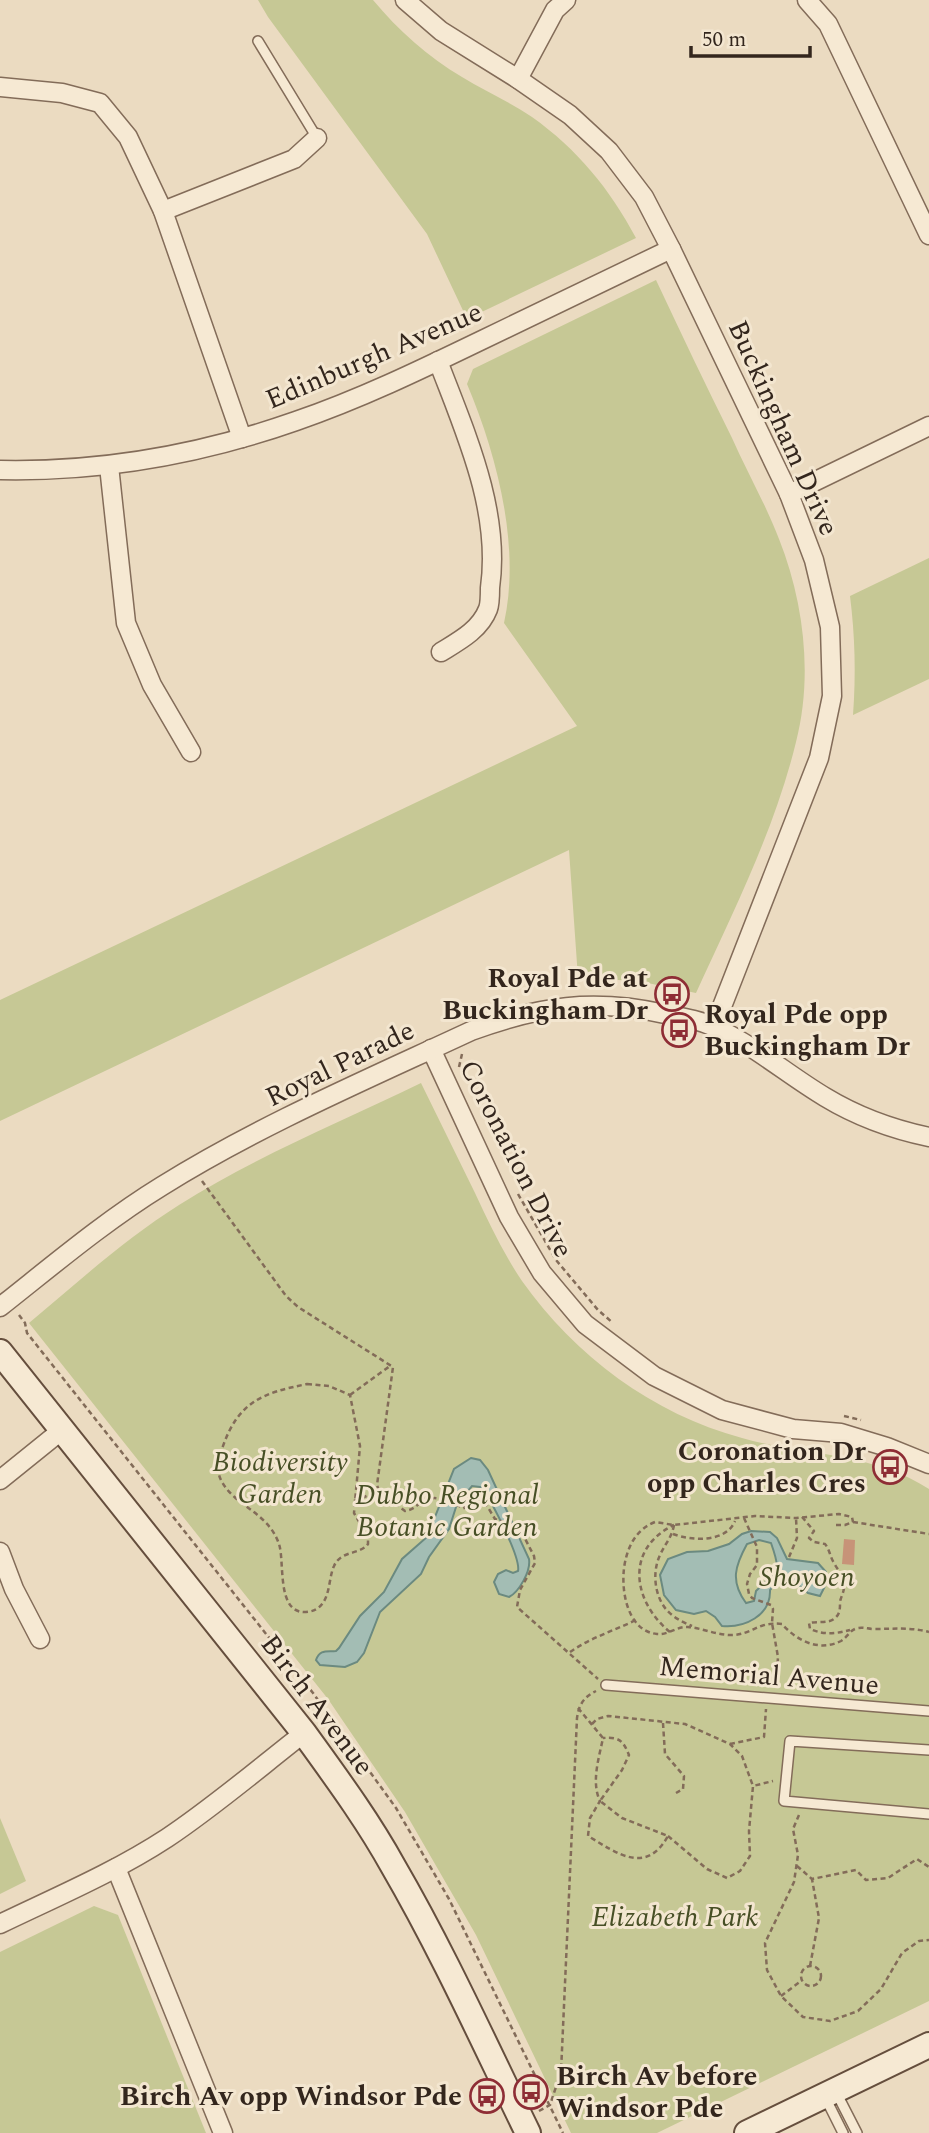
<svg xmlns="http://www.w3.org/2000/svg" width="929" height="2133" viewBox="0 0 929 2133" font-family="Spectral,serif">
	<rect width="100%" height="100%" fill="#ebdbc1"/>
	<g fill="#c6c895">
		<path d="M258,0H373C398,30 428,57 462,77C485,91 510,102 532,117C577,149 610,189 636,238L467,319L427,234L268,17Z"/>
		<path d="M656,280C681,333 706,386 732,438C747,472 766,505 779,539C804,602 813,676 796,742C775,829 733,912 696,993L638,981L578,978L569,850L0,1121V1000L577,726L504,623C521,547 497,455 467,384L473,369Z"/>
		<path d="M929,558V679L853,715C856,674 855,636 850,596Z"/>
		<path d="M421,1083C439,1120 457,1156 475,1193C489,1223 503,1253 522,1281C575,1356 653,1414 742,1438C805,1456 872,1452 929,1489V2001L657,2133H571L476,1935L405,1812L328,1699L29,1323C78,1282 125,1239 179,1205C255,1157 340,1122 421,1083Z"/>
		<polygon points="0,1818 26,1881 0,1894"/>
		<polygon points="94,1906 118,1915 206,2133 0,2133 0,1952"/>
	</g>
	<g fill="#a3bdb4" stroke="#6b8a80" stroke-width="2" fill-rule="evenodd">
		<path d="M471,1458L480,1460L488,1470L529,1559C531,1571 519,1592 509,1597L499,1594L494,1582L498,1574L506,1570L513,1573L518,1571C521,1558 494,1507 485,1492L480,1487L472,1486L457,1504L449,1529L429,1557L421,1574L380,1612L364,1653L357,1662L345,1667L320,1665L316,1660C320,1649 327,1652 336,1651L339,1648L360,1616L384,1592L402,1559L427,1537L454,1469Z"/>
		<path d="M751,1531L770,1532L777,1538L787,1559L818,1563L826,1572V1584L820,1596L808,1593L796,1583L775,1584L770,1590C771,1616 744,1628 722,1626L715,1617L706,1611L694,1614L676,1610L664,1595L660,1575L668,1559L687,1552L708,1551L729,1544L742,1534ZM759,1540L771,1543C782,1574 778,1569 756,1591L754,1601L746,1603C730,1581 735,1566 747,1544Z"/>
	</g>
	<polygon fill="#c79378" points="844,1539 855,1540 854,1565 842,1564"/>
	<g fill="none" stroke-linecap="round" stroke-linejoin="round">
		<g stroke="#836c59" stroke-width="12">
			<g id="lane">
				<polyline points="258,41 317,138"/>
				<polyline points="606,1685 929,1711"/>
				<polyline points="929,1750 790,1741 784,1801 929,1814"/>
				<polyline points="836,2092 857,2133"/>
				<polyline points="825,2097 843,2133"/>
			</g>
		</g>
		<g stroke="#836c59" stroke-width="21">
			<g id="street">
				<polyline points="405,0 441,31 518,79 570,115 609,151 644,197 671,249 789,494 814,560 830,627 832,696 819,758 714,1027"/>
				<polyline points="807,0 828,24 929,235"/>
				<polyline points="518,79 555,10 566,0"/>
				<polyline points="0,87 62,93 100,103 128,137 163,211 242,438"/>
				<polyline points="163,211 294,159 317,138"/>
				<path d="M438,361C465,432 501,510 490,588C490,595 490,604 488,609C480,630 459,641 441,652"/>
				<polyline points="109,466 126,623 152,685 191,752"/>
				<path d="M0,470C100,472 202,454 296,421C360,399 420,370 480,341C544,310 608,279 671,249"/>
				<polyline points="789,494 929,426"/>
				<polyline points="431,1049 509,1217 542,1273 585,1324 654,1376 722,1410 793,1429 841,1433 887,1447 929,1464"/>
				<path d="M0,1307C52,1266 105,1221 162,1186C258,1126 368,1079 471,1031C539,1006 593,998 665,1014C681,1017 701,1020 716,1028C755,1046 788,1075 825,1097C858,1117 891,1129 929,1137"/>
				<polyline points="0,1480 62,1430"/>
				<polyline points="0,1552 14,1589 40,1639"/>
				<polyline points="116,1868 223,2133"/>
				<path d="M0,1924C56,1897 115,1872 167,1838C215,1806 259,1768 304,1733"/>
			</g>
		</g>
		<g stroke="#654e3d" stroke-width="28">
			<g id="secondary">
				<path d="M0,1352L304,1733C335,1776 367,1819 393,1866C443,1952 484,2043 528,2133"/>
				<polyline points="747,2133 929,2045"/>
			</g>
		</g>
		<g stroke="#836c59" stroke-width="2.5" stroke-dasharray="5 3.5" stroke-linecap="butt">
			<polyline points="459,1067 462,1054"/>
			<path d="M202,1181L286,1296L298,1307L393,1367L377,1485L379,1491L405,1511C412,1510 415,1507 420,1503C435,1492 448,1502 464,1508L467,1498L474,1493L481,1496L495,1519L519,1527L534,1556L535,1563L520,1590L517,1607L598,1679"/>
			<polyline points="518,1194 556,1260 598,1310 613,1323"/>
			<polyline points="19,1315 25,1323 27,1333 313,1693 396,1808 449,1899 563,2133"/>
			<path d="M307,1384L329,1386L350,1395L360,1446L354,1513L368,1537V1544C360,1555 341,1550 334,1566C327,1581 332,1610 306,1612C276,1614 285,1562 279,1544C268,1512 236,1507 222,1482C215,1470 219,1459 223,1446C239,1401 263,1393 307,1384Z"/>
			<polyline points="350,1395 390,1366"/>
			<polyline points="844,1416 861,1420"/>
			<polyline points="354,1501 379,1491"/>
			<path d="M802,1517L814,1531L809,1538L814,1542L825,1544C830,1550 830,1557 834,1563C839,1573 846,1575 844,1587C844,1593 840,1598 840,1603C840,1609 840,1614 835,1618C829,1624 817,1621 809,1623L810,1629C824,1635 835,1634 850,1630"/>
			<polyline points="744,1518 757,1547 757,1565 750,1574 747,1584 749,1594 752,1598 771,1605 773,1609 772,1623 778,1657 776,1686"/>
			<polyline points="853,1522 929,1534"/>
			<path d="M674,1525C672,1537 665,1544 660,1555C651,1574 655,1602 672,1615C678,1620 685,1623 692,1626"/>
			<path d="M836,1525H845L853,1522L852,1517L839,1514L796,1518L755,1516L674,1525L655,1522C639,1528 630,1542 626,1558C619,1583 625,1631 657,1634C669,1635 677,1626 688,1627C702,1628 716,1635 731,1635C752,1635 758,1621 782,1624C797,1641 819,1652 841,1641C848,1637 849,1630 858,1628C864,1627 868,1629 874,1629C893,1629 910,1627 929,1632"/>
			<path d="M673,1534C691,1541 726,1543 735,1521"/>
			<polyline points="789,1557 797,1538 796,1518"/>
			<path d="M670,1632C633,1602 624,1549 674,1525"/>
			<path d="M570,1652C590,1638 613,1631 636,1620"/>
			<path d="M578,1708L603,1738C599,1758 591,1782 600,1801L590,1818L588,1836C618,1854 646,1875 668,1836L622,1818L600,1801L622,1770L629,1755C623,1740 619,1737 603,1738"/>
			<polyline points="663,1723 665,1754 684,1776 683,1789 676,1793"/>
			<polyline points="592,1724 597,1719 608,1716 685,1724 730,1744 742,1756 753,1786"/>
			<polyline points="730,1744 764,1737 766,1709"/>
			<polyline points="799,1815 793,1829 798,1855 794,1882 765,1943 767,1970 781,1996 803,2017 830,2021 858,2011 881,1989 902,1953 919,1941 929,1940"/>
			<polyline points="668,1836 707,1869 727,1878 740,1871 750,1856 749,1831 753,1786 773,1781"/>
			<polyline points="797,1866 812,1879 856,1870 866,1880 888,1878 917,1859 929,1867"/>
			<circle cx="811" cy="1976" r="10"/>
			<polyline points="810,1966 819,1918 812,1879"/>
			<polyline points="781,1996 801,1981"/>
			<path d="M539,2111L550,2105L561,2072L577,1718C579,1704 584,1697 596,1691"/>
		</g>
		<use href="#lane" stroke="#f6e9d3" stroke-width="9"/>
		<use href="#street" stroke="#f6e9d3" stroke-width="18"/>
		<use href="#secondary" stroke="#f6e9d3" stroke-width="24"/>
	</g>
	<defs>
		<g id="bus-ring" transform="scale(1.75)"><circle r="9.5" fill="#f3e6d0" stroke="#8e2d35" stroke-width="1.5"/><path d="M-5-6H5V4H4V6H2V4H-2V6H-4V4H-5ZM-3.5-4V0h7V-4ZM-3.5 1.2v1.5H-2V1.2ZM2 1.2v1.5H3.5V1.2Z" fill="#8e2d35"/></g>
	</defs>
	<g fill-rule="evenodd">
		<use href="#bus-ring" x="672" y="994"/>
		<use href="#bus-ring" x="679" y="1030"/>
		<use href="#bus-ring" x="890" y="1467"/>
		<use href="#bus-ring" x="531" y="2092"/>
		<use href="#bus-ring" x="487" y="2096"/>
	</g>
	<g text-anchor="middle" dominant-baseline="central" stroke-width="6" stroke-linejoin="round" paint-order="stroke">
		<g font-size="28" fill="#33261d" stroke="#f3e6d0">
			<text transform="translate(374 356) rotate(-23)">Edinburgh Avenue</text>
			<text transform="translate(783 428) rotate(66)">Buckingham Drive</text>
			<text transform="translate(340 1064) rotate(-26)">Royal Parade</text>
			<text transform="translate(516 1159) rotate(63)">Coronation Drive</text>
			<text transform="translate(769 1676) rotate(5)">Memorial Avenue</text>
			<text transform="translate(317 1705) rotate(53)">Birch Avenue</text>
		</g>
		<g font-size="28" font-weight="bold" fill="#33261d" stroke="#f3e6d0" text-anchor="end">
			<text x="648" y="978">Royal Pde at<tspan x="648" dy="32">Buckingham Dr</tspan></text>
			<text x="704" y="1014" text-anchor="start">Royal Pde opp<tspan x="704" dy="32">Buckingham Dr</tspan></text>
			<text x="866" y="1451">Coronation Dr<tspan x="866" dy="32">opp Charles Cres</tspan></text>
			<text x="556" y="2076" text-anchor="start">Birch Av before<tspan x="556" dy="32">Windsor Pde</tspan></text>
			<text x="462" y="2096">Birch Av opp Windsor Pde</text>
		</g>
		<g font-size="28" font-style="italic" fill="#474f25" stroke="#f3e6d0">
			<text x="280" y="1462">Biodiversity<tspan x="280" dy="32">Garden</tspan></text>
			<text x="447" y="1495">Dubbo Regional<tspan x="447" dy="32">Botanic Garden</tspan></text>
			<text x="807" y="1577">Shoyoen</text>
			<text x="675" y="1917">Elizabeth Park</text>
		</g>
	</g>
	<path d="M691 46v10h119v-10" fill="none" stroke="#33261d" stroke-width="3.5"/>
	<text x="702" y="46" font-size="21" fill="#33261d" stroke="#f3e6d0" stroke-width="5" paint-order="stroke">50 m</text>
</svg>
